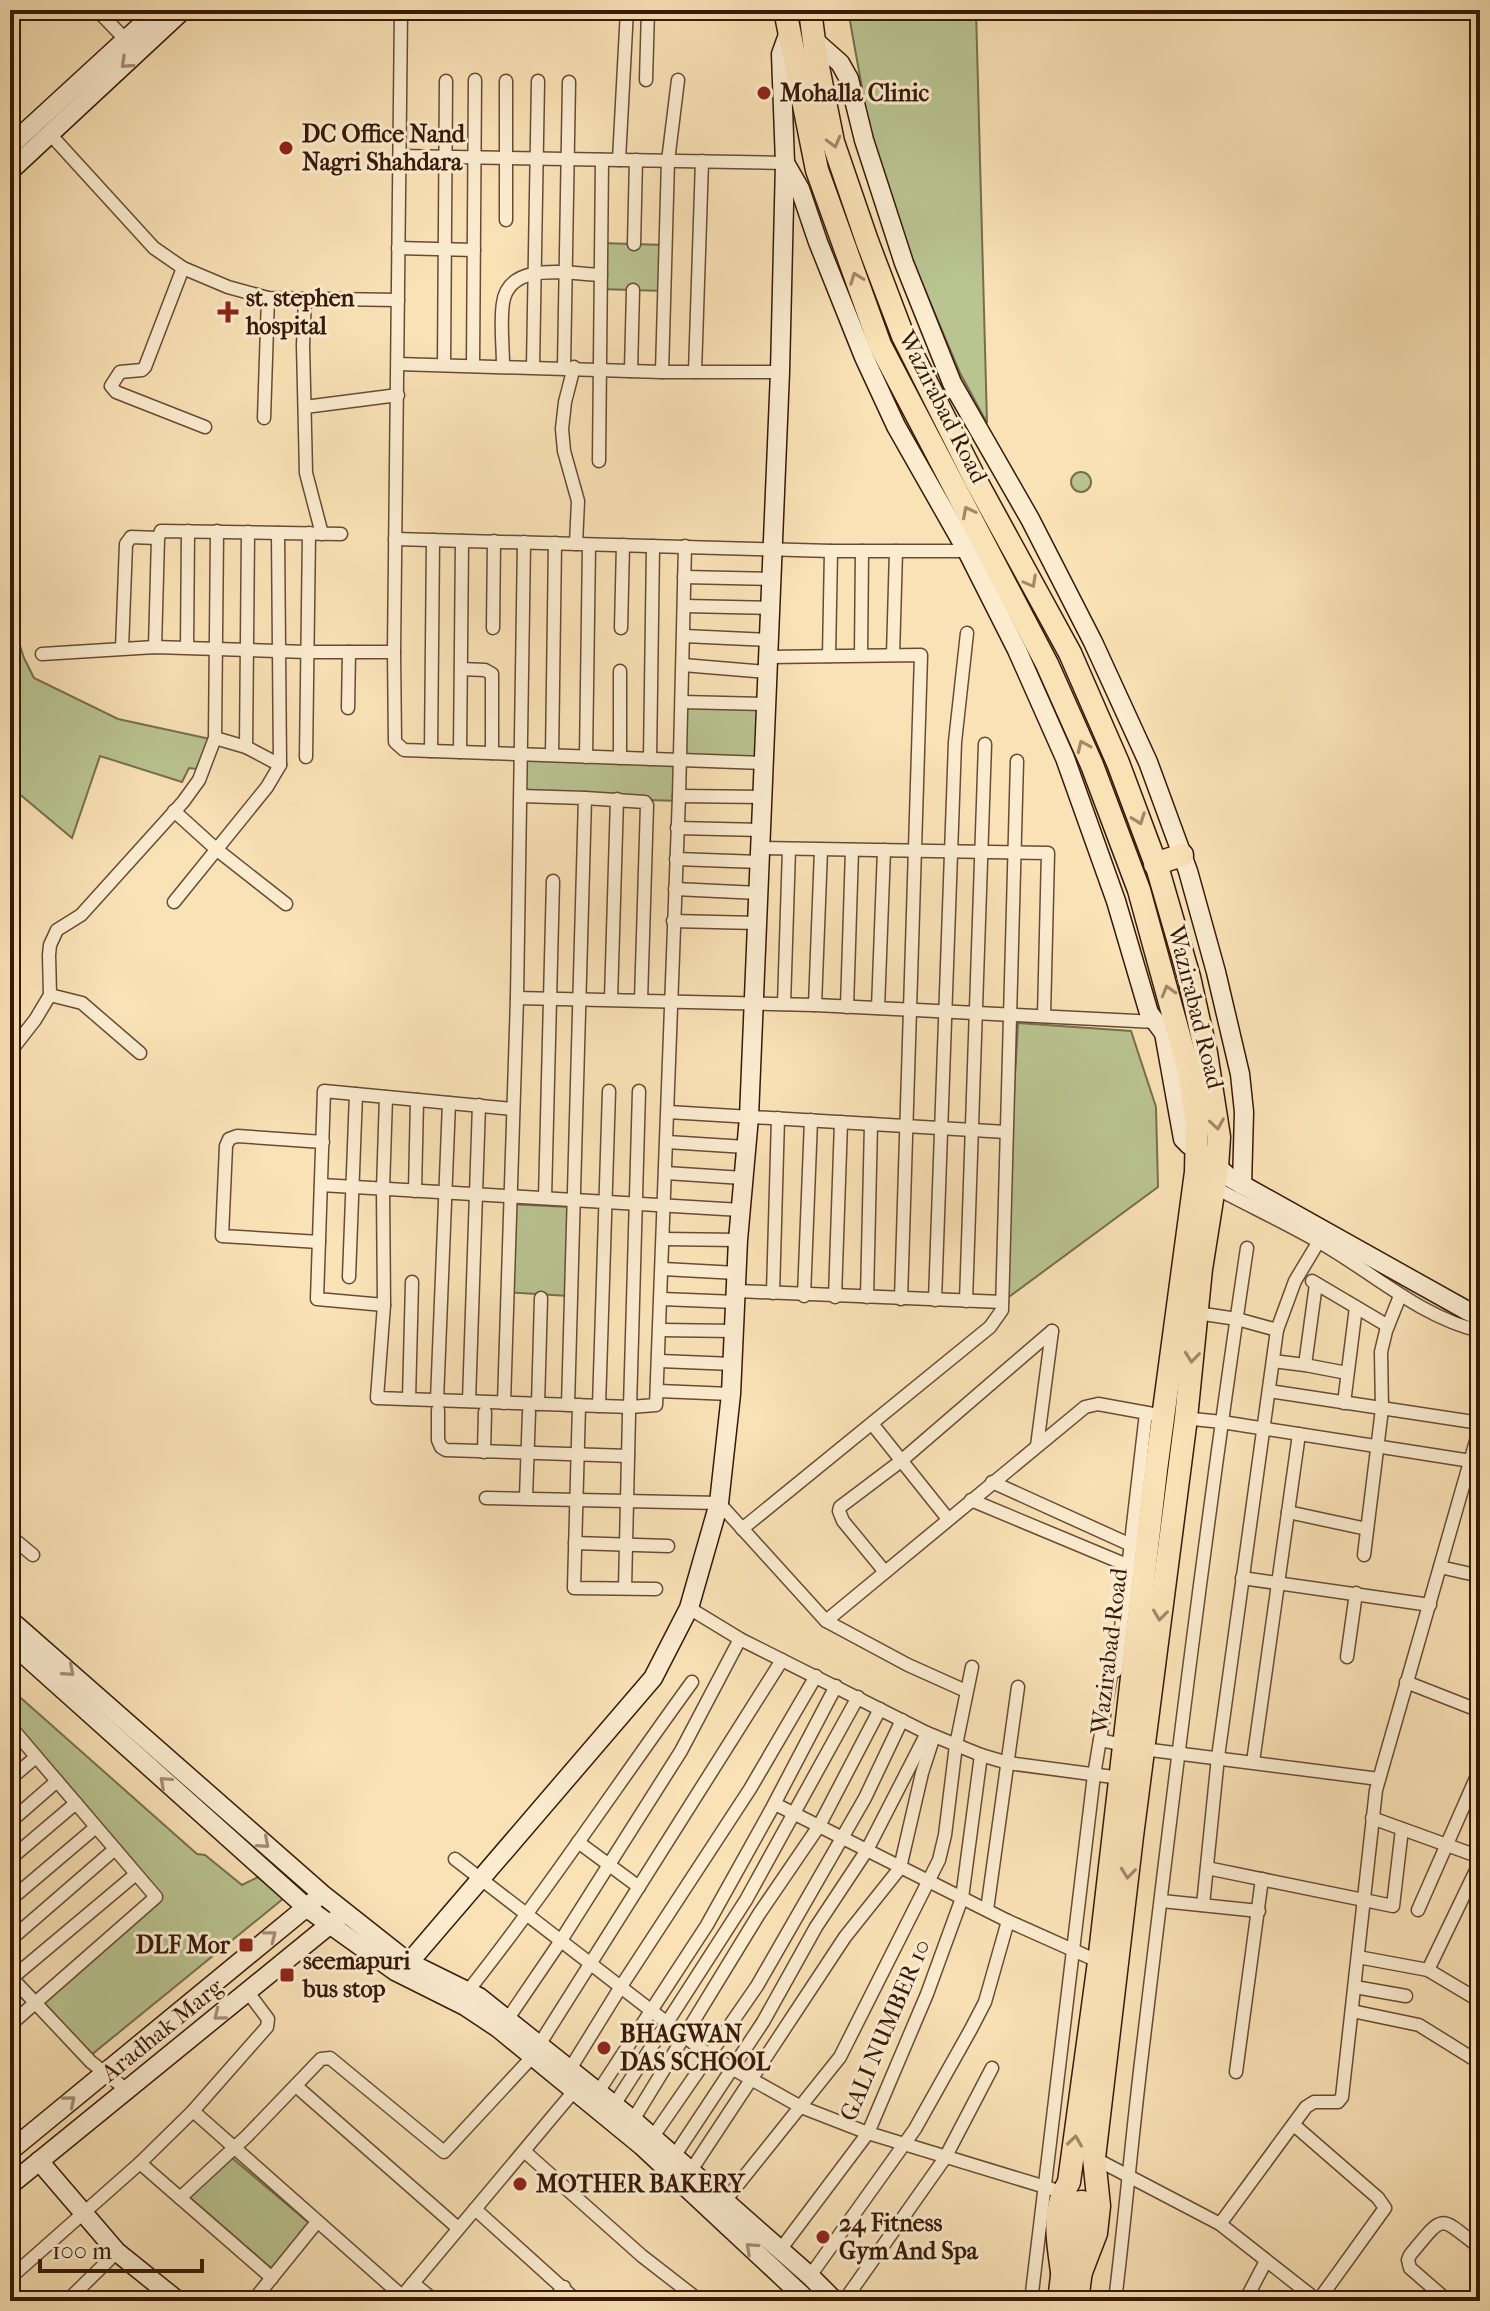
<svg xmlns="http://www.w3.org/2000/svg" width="1490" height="2311" viewBox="0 0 1490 2311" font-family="'IM FELL French Canon',serif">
	<rect width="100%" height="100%" fill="#f9e2b6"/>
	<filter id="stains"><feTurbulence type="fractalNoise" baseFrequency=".0025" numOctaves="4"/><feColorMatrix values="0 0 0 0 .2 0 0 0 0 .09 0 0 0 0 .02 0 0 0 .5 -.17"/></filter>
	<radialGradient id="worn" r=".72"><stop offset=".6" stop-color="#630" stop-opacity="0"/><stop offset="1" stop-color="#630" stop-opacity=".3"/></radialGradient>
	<g fill="#b9c491" stroke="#786e4c" stroke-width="2">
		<polygon points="848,10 976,10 987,423 960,373 907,248 871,138"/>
		<polygon points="601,243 665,245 664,291 600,289"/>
		<circle cx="1081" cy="482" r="10"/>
		<polygon points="10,615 24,658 34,678 118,719 210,739 196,769 189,768 182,782 100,756 72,838 17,792 10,786"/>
		<polygon points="682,702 767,704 764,763 680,760 679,801 521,796 523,754 679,760"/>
		<polygon points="1018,1023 1131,1031 1156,1107 1158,1187 1002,1302"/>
		<polygon points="508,1204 570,1207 568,1296 505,1292"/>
		<polygon points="13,1691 197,1854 205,1855 242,1885 258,1877 284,1898 85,2060 39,2004 160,1897 10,1720 10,1693"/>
		<polygon points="231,2157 309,2223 272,2269 188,2196"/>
	</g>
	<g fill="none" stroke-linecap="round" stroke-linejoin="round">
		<g stroke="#684b34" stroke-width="15">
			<g id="street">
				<polyline points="97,10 126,40"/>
				<polyline points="401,10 394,652 395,742 404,750 764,763"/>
				<polyline points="646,80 648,10"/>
				<polyline points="506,81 506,220"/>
				<polyline points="50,134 154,248 183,268 228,287 268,298 398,300"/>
				<polyline points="400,156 785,163"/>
				<polyline points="619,160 627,10"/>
				<polyline points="634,244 636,160"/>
				<polyline points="398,248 474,250"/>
				<polyline points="183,268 145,367 142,370 120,372 111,386 116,392 205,427"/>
				<polyline points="305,299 303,345 306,473 322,534"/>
				<polyline points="398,364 662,372 780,372"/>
				<polyline points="444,365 446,81"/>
				<polyline points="473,366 475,80"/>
				<path d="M503,366C503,345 500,323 503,303C509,260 570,274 601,275"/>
				<polyline points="533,367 538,81"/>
				<polyline points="564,367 569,82"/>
				<polyline points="574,367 565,402 562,429 564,451 578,501 576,544"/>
				<polyline points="631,371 633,290"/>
				<polyline points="662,372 668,161 678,80"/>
				<polyline points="695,372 702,161"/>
				<polyline points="305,407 398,395"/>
				<polyline points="264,418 268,298"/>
				<polyline points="599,461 602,160"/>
				<polyline points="395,539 831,551 972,551"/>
				<polyline points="684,577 771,579"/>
				<polyline points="685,606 770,608"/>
				<polyline points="493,628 494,541"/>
				<polyline points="621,628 623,545"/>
				<polyline points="684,636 768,640"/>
				<polyline points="155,647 158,538 161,531 341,534"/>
				<polyline points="187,647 188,531"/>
				<polyline points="122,648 126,544 131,537 158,538"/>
				<polyline points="42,654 155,647 307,652 394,652"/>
				<polyline points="861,655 862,551"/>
				<polyline points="893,655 896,551"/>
				<polyline points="829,656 831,551"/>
				<polyline points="769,657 921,655 901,1299"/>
				<polyline points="683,665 768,672"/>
				<polyline points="461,669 485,670 492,674 492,753"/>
				<polyline points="682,702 767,704"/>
				<polyline points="348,708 349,652"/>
				<polyline points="215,738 246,747 280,765"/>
				<polyline points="246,747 248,532"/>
				<polyline points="431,751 433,540"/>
				<polyline points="460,752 462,541"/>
				<polyline points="552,755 555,543"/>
				<polyline points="306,757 309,533"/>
				<polyline points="586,757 589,545"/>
				<polyline points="620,758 620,671"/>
				<polyline points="650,759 653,546"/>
				<polyline points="521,796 585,798 568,1405"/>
				<polyline points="679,796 763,797"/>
				<polyline points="585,798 645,802 647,805 641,1000"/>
				<polyline points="174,811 216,849 286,904"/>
				<polyline points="677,828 762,830"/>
				<polyline points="761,848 1048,853 1044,1015"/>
				<polyline points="676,859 760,862"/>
				<polyline points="675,889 759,893"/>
				<polyline points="174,902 267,787 280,765 278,533"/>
				<polyline points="673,921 757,923"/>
				<polyline points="50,995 82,1003 140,1053"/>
				<polyline points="517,998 815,1005 1156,1022"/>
				<polyline points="611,999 617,799"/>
				<polyline points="784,1004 789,849"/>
				<polyline points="815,1005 821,850"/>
				<polyline points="847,1007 852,850"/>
				<polyline points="878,1008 884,850"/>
				<polyline points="10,1052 35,1020 50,995 49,955 50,945 57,930 81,915 183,802 199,780 215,738 217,531"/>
				<polyline points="386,1097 383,1189 384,1305 377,1398 630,1407 656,1405 679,796 685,546"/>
				<polyline points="668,1112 1006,1132"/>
				<polyline points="667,1142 746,1147"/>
				<polyline points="666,1173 743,1178"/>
				<polyline points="321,1185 741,1210"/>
				<path d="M1212,1186C1251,1207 1293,1226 1331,1249C1379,1278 1424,1318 1480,1331"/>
				<polyline points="415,1191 417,1100"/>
				<polyline points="545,1198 553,881"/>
				<polyline points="664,1239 738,1240"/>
				<polyline points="319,1242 222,1236 226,1146 229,1139 237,1136 323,1142"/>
				<polyline points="663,1269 737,1273"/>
				<polyline points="349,1277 356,1094"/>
				<polyline points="1312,1281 1388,1326"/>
				<polyline points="1316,1284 1305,1365 1347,1373"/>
				<polyline points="737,1291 1002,1302"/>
				<polyline points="773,1293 778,1118"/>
				<polyline points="804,1296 811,1120"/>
				<polyline points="835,1297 841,1122"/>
				<polyline points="867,1297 871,1124"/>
				<polyline points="662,1299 736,1302"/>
				<polyline points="935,1300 955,742 967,633"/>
				<polyline points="966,1301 985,744"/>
				<polyline points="384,1305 317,1299 324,1091 513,1109"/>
				<polyline points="1197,1313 1237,1319 1277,1330"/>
				<polyline points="661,1330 735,1331"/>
				<polyline points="660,1361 733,1364"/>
				<polyline points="1273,1361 1305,1365"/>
				<polyline points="659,1391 731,1394"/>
				<polyline points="1269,1391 1480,1423"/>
				<polyline points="409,1399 412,1282"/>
				<polyline points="437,1400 449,1103"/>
				<polyline points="469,1401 479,1105"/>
				<polyline points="504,1403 517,998 524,542"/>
				<polyline points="1344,1403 1356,1307"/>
				<polyline points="538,1404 541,1298"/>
				<polyline points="579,1405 574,1588 656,1589"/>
				<polyline points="599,1406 609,1091"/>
				<polyline points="630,1407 639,1091"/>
				<polyline points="438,1410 438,1440 441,1447 446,1450 628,1456"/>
				<polyline points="1183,1418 1222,1422 1471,1461"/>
				<polyline points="873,1425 948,1519"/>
				<polyline points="1037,1446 1052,1331"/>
				<polyline points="484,1452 485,1412"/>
				<polyline points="992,1482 1131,1545"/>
				<polyline points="526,1497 529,1412"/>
				<polyline points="486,1498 719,1503 826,1621 908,1665 966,1691"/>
				<polyline points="971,1500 1134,1568"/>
				<polyline points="1288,1512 1367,1529"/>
				<polyline points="742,1529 990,1327 1002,1310 1017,761"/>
				<polyline points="10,1536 33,1555"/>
				<polyline points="575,1543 668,1546"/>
				<polyline points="1364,1555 1382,1409 1381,1352 1386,1331 1400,1296"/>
				<polyline points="1440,1567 1480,1576"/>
				<polyline points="885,1572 843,1521 839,1511 840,1507 901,1461 1052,1331"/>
				<polyline points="1242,1578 1430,1605"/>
				<polyline points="625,1588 629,1414"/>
				<polyline points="689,1608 740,1639 927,1733 981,1755 1008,1763 1121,1778"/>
				<polyline points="826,1621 1085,1407 1098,1404 1153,1414"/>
				<polyline points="1347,1657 1356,1593"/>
				<polyline points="1406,1682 1480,1711"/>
				<polyline points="10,1726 156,1897 10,2025"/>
				<polyline points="1100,1740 1143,1749 1379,1779"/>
				<polyline points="1253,1762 1299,1434"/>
				<polyline points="10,1779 36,1757"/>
				<polyline points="775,1804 1008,1921 1102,1963"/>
				<polyline points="1372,1818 1480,1857"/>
				<polyline points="10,1822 57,1781"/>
				<polyline points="578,1842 639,1887"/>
				<polyline points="10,1859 76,1803"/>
				<polyline points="455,1859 710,2056 801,2107 868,2133 1052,2189"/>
				<polyline points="1207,1868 1393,1906 1402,1829"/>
				<polyline points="10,1900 96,1827"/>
				<polyline points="1162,1901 1259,1911"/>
				<polyline points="1203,1905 1218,1757 1277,1330 1295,1281 1319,1241"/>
				<polyline points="987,1910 1018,1687"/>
				<polyline points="1418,1910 1480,1769"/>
				<polyline points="10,1940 115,1849"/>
				<polyline points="1358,1957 1428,1970 1480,2001"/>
				<polyline points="1428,1970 1480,1862"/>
				<polyline points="10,1976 91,2062 127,2090"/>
				<polyline points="12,1978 136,1874"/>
				<polyline points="1355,1987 1406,1996"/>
				<path d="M468,1991C547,1891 617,1785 692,1682"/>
				<polyline points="1352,2011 1419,2025 1480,2063"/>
				<polyline points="507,2020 560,1942 681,1751 740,1639"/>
				<polyline points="539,2045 782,1660"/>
				<polyline points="570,2069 620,1988 750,1789 816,1676"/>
				<polyline points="1236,2072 1262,1879"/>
				<polyline points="296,2086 458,2228"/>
				<polyline points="598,2092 707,1925 771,1810 836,1686"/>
				<polyline points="614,2105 746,1900 858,1697"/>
				<polyline points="193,2111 402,2296"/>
				<polyline points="633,2120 759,1914 819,1826 880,1709"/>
				<polyline points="1294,2125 1378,2198 1385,2208 1318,2301"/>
				<polyline points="652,2138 757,1986 865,1798 902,1720"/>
				<polyline points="524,2151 642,2256 700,2301"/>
				<polyline points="673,2158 763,2022 816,1927 867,1850 927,1733"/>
				<polyline points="1094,2158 1220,2224 1318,2301"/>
				<polyline points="140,2163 272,2278"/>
				<polyline points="690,2172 845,1937 900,1868 922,1773 934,1736"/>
				<polyline points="180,2198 247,2136 321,2059 330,2058 444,2152 533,2056"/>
				<polyline points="724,2202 840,2057 939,1860 945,1835 956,1745 972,1667"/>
				<polyline points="475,2209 577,2301"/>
				<polyline points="1220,2224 1306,2107 1314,2102 1338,2102 1342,2097 1376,1790 1480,1427"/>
				<polyline points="780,2250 868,2133 927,1994 962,1898 981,1755"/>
				<polyline points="810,2276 915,2129 971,2029 985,2002 1008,1921"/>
				<polyline points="10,2278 140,2163 193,2111 267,2027 268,2019 247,1991"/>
				<polyline points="413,2283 435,2301"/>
				<polyline points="67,2301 117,2252"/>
				<polyline points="253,2301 317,2222"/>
				<polyline points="398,2301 579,2085"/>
				<polyline points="553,2301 564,2287"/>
				<polyline points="844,2301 945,2158 992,2068"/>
				<polyline points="1031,2301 1094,1775 1112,1668 1116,1671 1146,1413"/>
				<path d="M1115,2301C1125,2219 1132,2136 1142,2054C1174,1785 1207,1516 1247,1248"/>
				<polyline points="1245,2301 1266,2261"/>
				<path d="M1448,2301L1410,2268L1408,2260L1410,2255C1445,2213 1438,2215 1480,2248"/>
			</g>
		</g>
		<g stroke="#371908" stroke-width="21">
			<g id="secondary">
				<polyline points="814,40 840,63 849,79 864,140 904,263 952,383 1030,519 1093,642 1148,762 1188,871 1216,972 1240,1074 1244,1112 1242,1185"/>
				<polyline points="10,146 158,10"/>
				<polyline points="785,163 800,189 818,242 864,357 896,426 967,551 1017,650 1065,758 1116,901 1149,1013 1164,1033 1180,1037"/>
				<polyline points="10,171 183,10"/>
				<polyline points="1480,571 1480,618"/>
				<polyline points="1164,1033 1183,1139 1189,1145 1197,1149 1230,1178 1466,1310 1477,1315 1480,1312"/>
				<polyline points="10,1620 322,1894 408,1962 479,1997 633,2120 810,2276 835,2301"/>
				<polyline points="10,1642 307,1908 395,1971 465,2006 498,2028 642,2146 808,2301"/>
				<polyline points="400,1973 653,1678 689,1608 719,1503 731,1394 738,1240 749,1117 780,372 785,163 781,54 789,32"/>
				<polyline points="10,2151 314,1901"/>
				<polyline points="39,2161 117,2252 178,2301"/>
				<polyline points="10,2185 339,1917"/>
			</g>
		</g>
		<g stroke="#371908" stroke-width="25">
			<g id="highway">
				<path d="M785,10L817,170L880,345L1047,664L1092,765L1139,890L1189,1072L1197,1124L1196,1172L1156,1470L1099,1962L1069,2182C1051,2211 1058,2240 1062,2272"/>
				<polyline points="810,10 816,57 833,142 867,241 903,336 976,481 1070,653 1118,763 1158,870 1189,977 1206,1053 1219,1137 1217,1168 1201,1269 1186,1418 1132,1836 1094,2158 1099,2206 1096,2233 1081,2272"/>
				<polyline points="1155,864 1182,855"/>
				<polyline points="1059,2301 1070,2210 1075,2203 1082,2202 1087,2208 1088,2217 1077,2301"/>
			</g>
		</g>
		<use href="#street" stroke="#fbecd0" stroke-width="12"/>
		<use href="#secondary" stroke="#fbecd0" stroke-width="18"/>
		<use href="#highway" stroke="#f9e2b6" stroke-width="22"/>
	</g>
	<defs><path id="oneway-chevron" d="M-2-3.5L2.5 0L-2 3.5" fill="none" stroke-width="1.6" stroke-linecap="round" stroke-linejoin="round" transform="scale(2)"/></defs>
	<g stroke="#a38d76">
		<use href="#oneway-chevron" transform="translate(126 63) rotate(137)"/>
		<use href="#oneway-chevron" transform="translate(69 1671) rotate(41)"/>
		<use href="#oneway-chevron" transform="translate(165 1782) rotate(-138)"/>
		<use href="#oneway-chevron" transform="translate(264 1843) rotate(41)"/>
		<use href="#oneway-chevron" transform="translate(271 1936) rotate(-38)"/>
		<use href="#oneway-chevron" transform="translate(219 2015) rotate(141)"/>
		<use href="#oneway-chevron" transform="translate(70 2101) rotate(-40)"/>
		<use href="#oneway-chevron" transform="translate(751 2248) rotate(-137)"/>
	</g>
	<g stroke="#a28868">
		<use href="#oneway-chevron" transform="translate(834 142) rotate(75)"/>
		<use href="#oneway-chevron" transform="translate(856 278) rotate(-110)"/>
		<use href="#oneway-chevron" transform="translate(968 512) rotate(-117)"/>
		<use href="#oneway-chevron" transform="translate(1031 582) rotate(61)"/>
		<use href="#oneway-chevron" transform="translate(1083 746) rotate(-114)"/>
		<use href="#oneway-chevron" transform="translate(1139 819) rotate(70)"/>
		<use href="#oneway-chevron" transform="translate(1168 991) rotate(-106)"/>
		<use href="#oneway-chevron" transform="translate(1217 1124) rotate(81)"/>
		<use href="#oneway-chevron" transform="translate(1192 1357) rotate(96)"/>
		<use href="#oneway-chevron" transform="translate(1160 1615) rotate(97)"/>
		<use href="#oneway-chevron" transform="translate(1128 1873) rotate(96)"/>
		<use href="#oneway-chevron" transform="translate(1075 2141) rotate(-82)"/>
	</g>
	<g fill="#8f2418" stroke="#fbecd0" stroke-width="3">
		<circle cx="764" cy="93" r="8"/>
		<circle cx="286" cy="148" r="8"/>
		<path d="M224 300h8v8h8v8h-8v8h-8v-8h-8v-8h8z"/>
		<rect x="238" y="1937" width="16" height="16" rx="4"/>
		<rect x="279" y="1967" width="16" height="16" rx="4"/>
		<circle cx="604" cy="2048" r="8"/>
		<circle cx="520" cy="2184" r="8"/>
		<circle cx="823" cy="2237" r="8"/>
	</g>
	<g text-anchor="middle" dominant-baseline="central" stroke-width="6" stroke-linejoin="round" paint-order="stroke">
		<g font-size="24" font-weight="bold" fill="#371908" stroke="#fbecd0" text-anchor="start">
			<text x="780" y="93">Mohalla Clinic</text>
			<text x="302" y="134">DC Office Nand<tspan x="302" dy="28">Nagri Shahdara</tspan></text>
			<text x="246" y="298">st. stephen<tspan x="246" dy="28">hospital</tspan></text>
			<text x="230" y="1945" text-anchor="end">DLF Mor</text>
			<text x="303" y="1961">seemapuri<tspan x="303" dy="28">bus stop</tspan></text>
			<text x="620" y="2034">BHAGWAN<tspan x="620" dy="28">DAS SCHOOL</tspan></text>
			<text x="536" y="2184">MOTHER BAKERY</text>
			<text x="839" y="2223">24 Fitness<tspan x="839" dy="28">Gym And Spa</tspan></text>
		</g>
		<g font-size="24" fill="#371908" stroke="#fbecd0">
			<text transform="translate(943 407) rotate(63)">Wazirabad Road</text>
			<text transform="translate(1196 1007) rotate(76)">Wazirabad Road</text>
			<text transform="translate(1109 1651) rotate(-83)">Wazirabad Road</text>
			<text transform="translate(162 2030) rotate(-39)">Aradhak Marg</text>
			<text transform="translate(885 2030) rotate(-67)">GALI NUMBER 10</text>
		</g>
	</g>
	<rect width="1490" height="2311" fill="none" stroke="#f9e2b6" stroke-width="40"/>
	<rect x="12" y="12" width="1466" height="2287" fill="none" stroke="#371908" stroke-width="4"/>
	<rect x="20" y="20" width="1450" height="2271" fill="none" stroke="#371908" stroke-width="2"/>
	<path d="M40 2259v12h162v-12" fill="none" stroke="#371908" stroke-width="4"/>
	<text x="52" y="2259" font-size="24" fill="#371908" stroke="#fbecd0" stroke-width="6" paint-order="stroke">100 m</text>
	<rect width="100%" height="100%" filter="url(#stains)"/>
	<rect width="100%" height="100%" fill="url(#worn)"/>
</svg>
